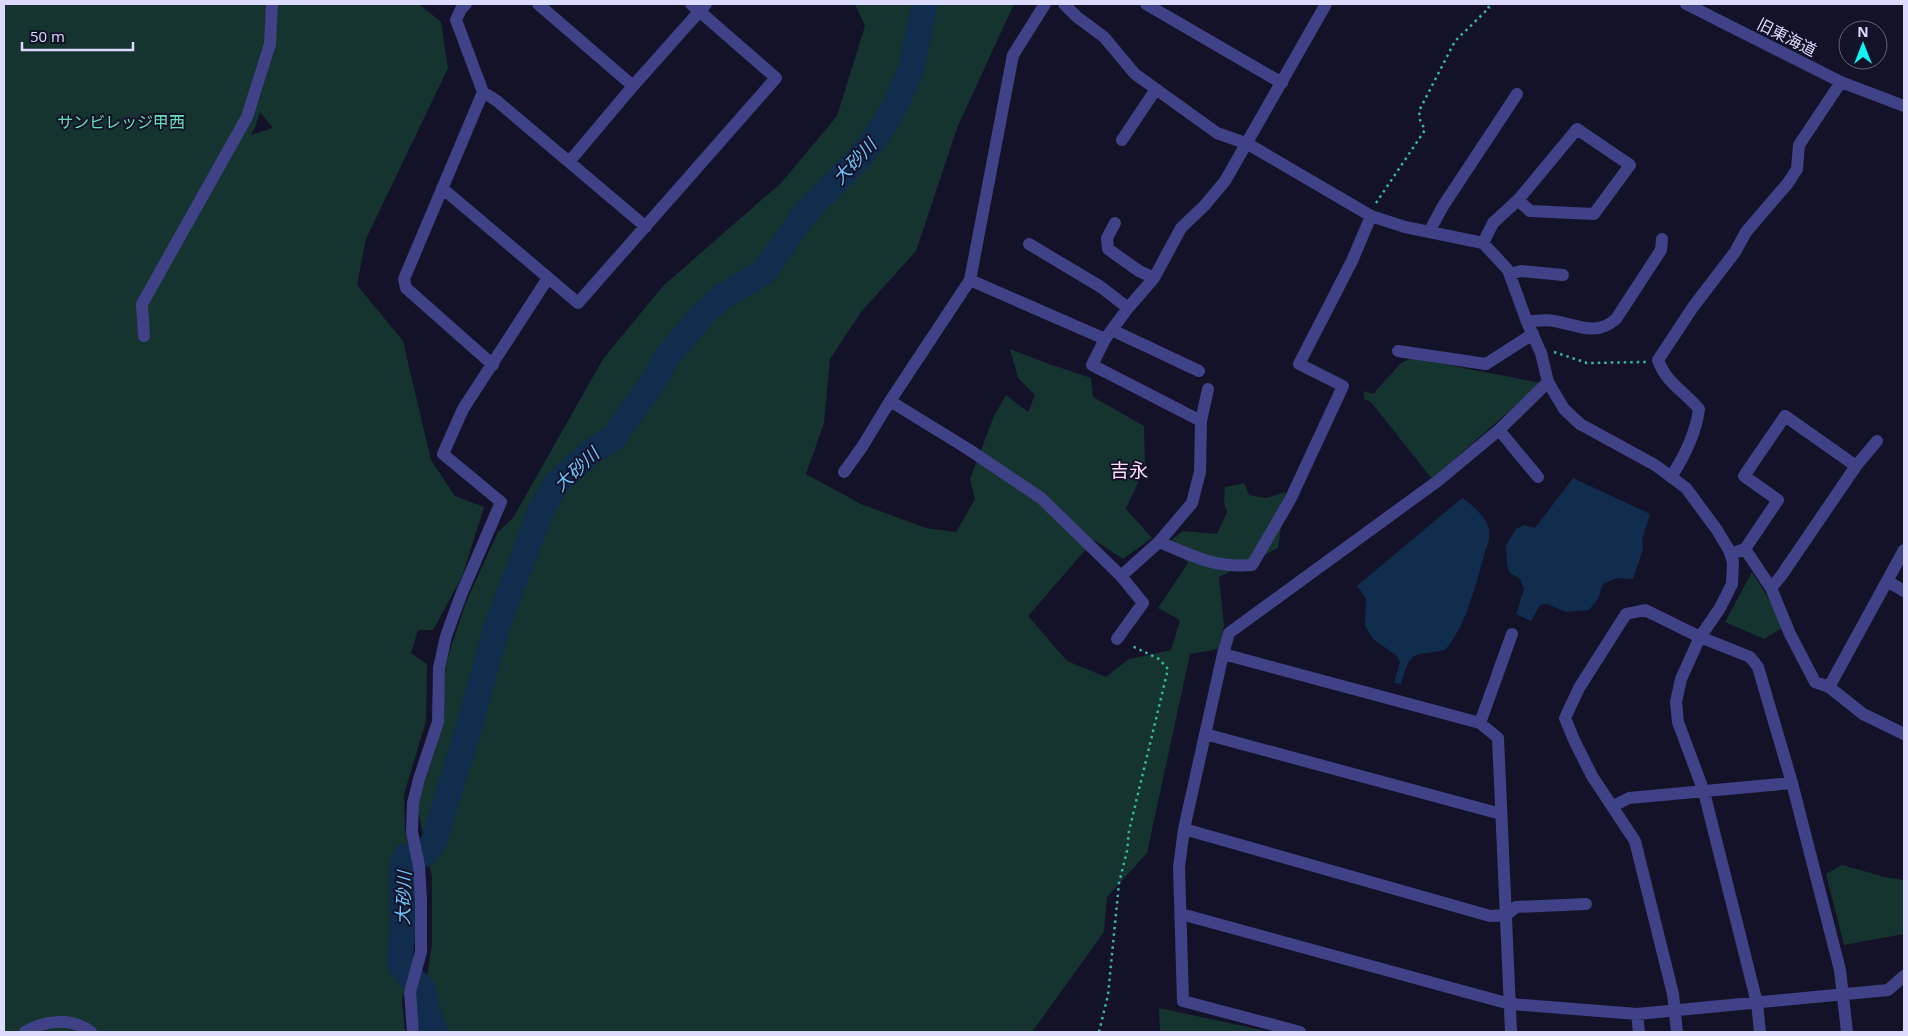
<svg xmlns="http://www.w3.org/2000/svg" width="1908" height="1036" font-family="'Open Sans','Noto Sans JP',sans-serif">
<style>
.green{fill:#15332f;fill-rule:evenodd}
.water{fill:#112d4e}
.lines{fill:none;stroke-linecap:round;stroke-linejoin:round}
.river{stroke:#112d4e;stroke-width:26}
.path{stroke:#36b7a4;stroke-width:2.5;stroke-dasharray:2.5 4;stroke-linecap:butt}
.minor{stroke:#3f4286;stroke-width:12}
.labels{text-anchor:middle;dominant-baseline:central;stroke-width:4;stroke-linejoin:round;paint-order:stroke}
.street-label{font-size:16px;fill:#dcdbfe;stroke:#141229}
.park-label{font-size:16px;fill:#69dcb5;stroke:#141229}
.water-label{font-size:18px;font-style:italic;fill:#6ec5f9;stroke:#141229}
.quarter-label{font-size:19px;fill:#feddf5;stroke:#141229}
</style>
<rect width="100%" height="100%" fill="#141229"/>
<path class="green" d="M4,4H419L441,22L448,68L366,239L357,285L403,341L431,460L455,496L484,507L462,577L433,630H418L411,653L427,664L426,721L404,794L405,830L415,875L412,941L402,1001L405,1032H4ZM260,112L273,128L251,135L256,125Z
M855,4H1014L957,128L916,251L861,312L830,359L824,423L806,474L861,504L926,528L956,532L975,499L970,479L994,416L1006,395L1028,412L1035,395L1018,378L1010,349L1046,363L1091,378L1093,397L1144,426L1145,467L1126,509L1152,538L1123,559L1094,540L1028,616L1067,661L1106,677L1129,659L1171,650L1180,620L1158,608L1188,563L1171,540L1183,531L1217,534L1227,512L1224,503L1225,487L1244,483L1249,495L1266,498L1286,492L1278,548L1219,577L1224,626L1218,649L1190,654L1147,853L1107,897L1104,932L1032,1032H419L432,944V877L417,806L442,727L446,662L466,602L498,532L513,518L603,359L663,286L781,183L837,116L865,26Z
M1412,358L1541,383L1432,479L1371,402L1364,399V391L1373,394L1401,363Z
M1752,572L1786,626L1764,639L1725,622Z
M1842,865L1885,877L1904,880V934L1844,945L1826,874Z
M1159,1008L1271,1032H1160Z"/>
<path class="water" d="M1573,478L1650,514L1642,540L1643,549L1633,579L1616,578L1603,584L1598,599L1589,610L1566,612L1547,604L1540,605L1531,621L1516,614L1524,589L1520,579L1510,573L1507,565L1506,545L1516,529L1524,525L1535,528Z
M1462,498C1472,504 1486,517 1489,529C1491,540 1485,549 1483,559C1475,587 1465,628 1445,650C1412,657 1412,647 1401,684L1394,683L1400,662L1397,656L1373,639L1365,626L1366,598L1357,586Z"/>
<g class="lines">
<path class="river" d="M435,1032L427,1011L423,989L401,967L400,959L403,922L402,870L405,857L424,854L433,844L472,717L496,629L542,508L556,484L591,452L613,438L658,375L665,359L704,313L722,297L764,272L806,212L859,158L878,134L895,106L911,69L925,4"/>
<path class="path" d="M1376,203L1425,130L1420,120L1419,111L1455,41L1489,8L1487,4
M1554,352L1587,363L1646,362
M1099,1032L1108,995L1119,883L1127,851L1129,831L1168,669L1159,659L1130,645"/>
<path class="minor" d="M466,4L461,9L456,20L483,92L497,101L646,227
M538,4L633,86
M1045,4L1013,55L970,280L890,401L968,449L1041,498L1121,576
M1064,4L1077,17L1104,37L1135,74L1217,133L1248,144L1371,216L1405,227L1483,243L1508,270L1527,322L1541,353L1548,382L1564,409L1580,424L1655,465L1686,488L1717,530L1729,550L1733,562L1732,584L1720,608L1700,637L1681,679L1676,702L1678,722L1704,792L1757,1003L1760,1032
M1146,4L1282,83
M1686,4L1841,82L1904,106
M483,92L404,279L406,288L493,365
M1122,140L1156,89
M569,162L633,86L706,4
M442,188L578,303L776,78L691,4
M1115,223L1107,238L1108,249L1139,271L1154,278
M1429,232L1443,206L1517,94
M1483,243L1493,223L1518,200L1577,129L1630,165L1594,214L1530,211L1518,200
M1029,244L1101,287L1128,308
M1510,274L1521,271L1563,275
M970,280L1105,339
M1527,322C1536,321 1545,319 1554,321C1579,325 1595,337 1616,319L1661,250L1662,239
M1112,330L1199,371
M144,336L142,304L247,117L270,44L272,4
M1398,351L1486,364L1533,334
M1201,421L1208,389
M1499,430L1538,477
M844,472L862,447L890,401
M1671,477C1684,457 1696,433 1699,409C1684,391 1666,383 1658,360L1693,307L1735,252L1746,232L1788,183L1797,169L1799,145L1841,82
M1159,542L1192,503L1200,472L1201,421L1092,365L1105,339L1128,308L1154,278L1181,228L1205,205L1225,181L1326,4
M1745,549L1771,588L1781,576L1856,466L1877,441
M1731,554L1745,549L1778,500L1744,476L1785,416L1856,466
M1887,581L1904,591
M1771,588L1790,634L1815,682L1829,687L1863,714L1904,734
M1117,639L1143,603L1121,576L1159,542C1194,556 1213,568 1252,565L1290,500L1343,386L1299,364L1352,261L1371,216
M1223,654L1480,723L1498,738L1511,1032
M1829,687L1904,550
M1480,723L1512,634
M1205,734L1501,814
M1613,806L1629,798L1792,783
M1184,829L1490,916L1506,915L1516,907L1586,904
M1181,914L1510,1004L1637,1014L1888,990L1904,976
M1637,1014L1639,1032
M25,1032C46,1020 71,1017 91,1032
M413,1032L410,992L421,952V900L419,866L412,832L413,803L419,779L438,722L439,668L446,636L461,595L501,502L443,454L463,409L548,278
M1300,1032L1183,1001L1179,867L1184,829L1223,654L1229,633L1439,480L1499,430L1548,382
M1677,1032L1673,994L1635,841L1592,776L1574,740L1565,718L1579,688L1626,614L1645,610L1700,637L1750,657L1758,667L1792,783L1840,970L1847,1032"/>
</g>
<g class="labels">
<g class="street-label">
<text transform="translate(1787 37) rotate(27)">旧東海道</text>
</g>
<g class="park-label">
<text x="121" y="122">サンビレッジ甲西</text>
</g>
<g class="water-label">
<text transform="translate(854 161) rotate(-47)">大砂川</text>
<text transform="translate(576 469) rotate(-43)">大砂川</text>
<text transform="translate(403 898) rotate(-88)">大砂川</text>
</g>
<g class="quarter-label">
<text x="1129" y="470">吉永</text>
</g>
</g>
<rect width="1908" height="1036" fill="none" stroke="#dcdbfe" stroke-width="10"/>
<g transform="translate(1863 45)"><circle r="24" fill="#141229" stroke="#64627e"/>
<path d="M0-4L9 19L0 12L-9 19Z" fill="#10f3f5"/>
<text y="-8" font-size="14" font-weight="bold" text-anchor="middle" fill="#dcdbfe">N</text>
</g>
<path d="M22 42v8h111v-8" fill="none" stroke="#dcdbfe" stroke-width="2.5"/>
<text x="30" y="42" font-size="15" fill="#dcdbfe" stroke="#141229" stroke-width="4" paint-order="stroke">50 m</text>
</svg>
